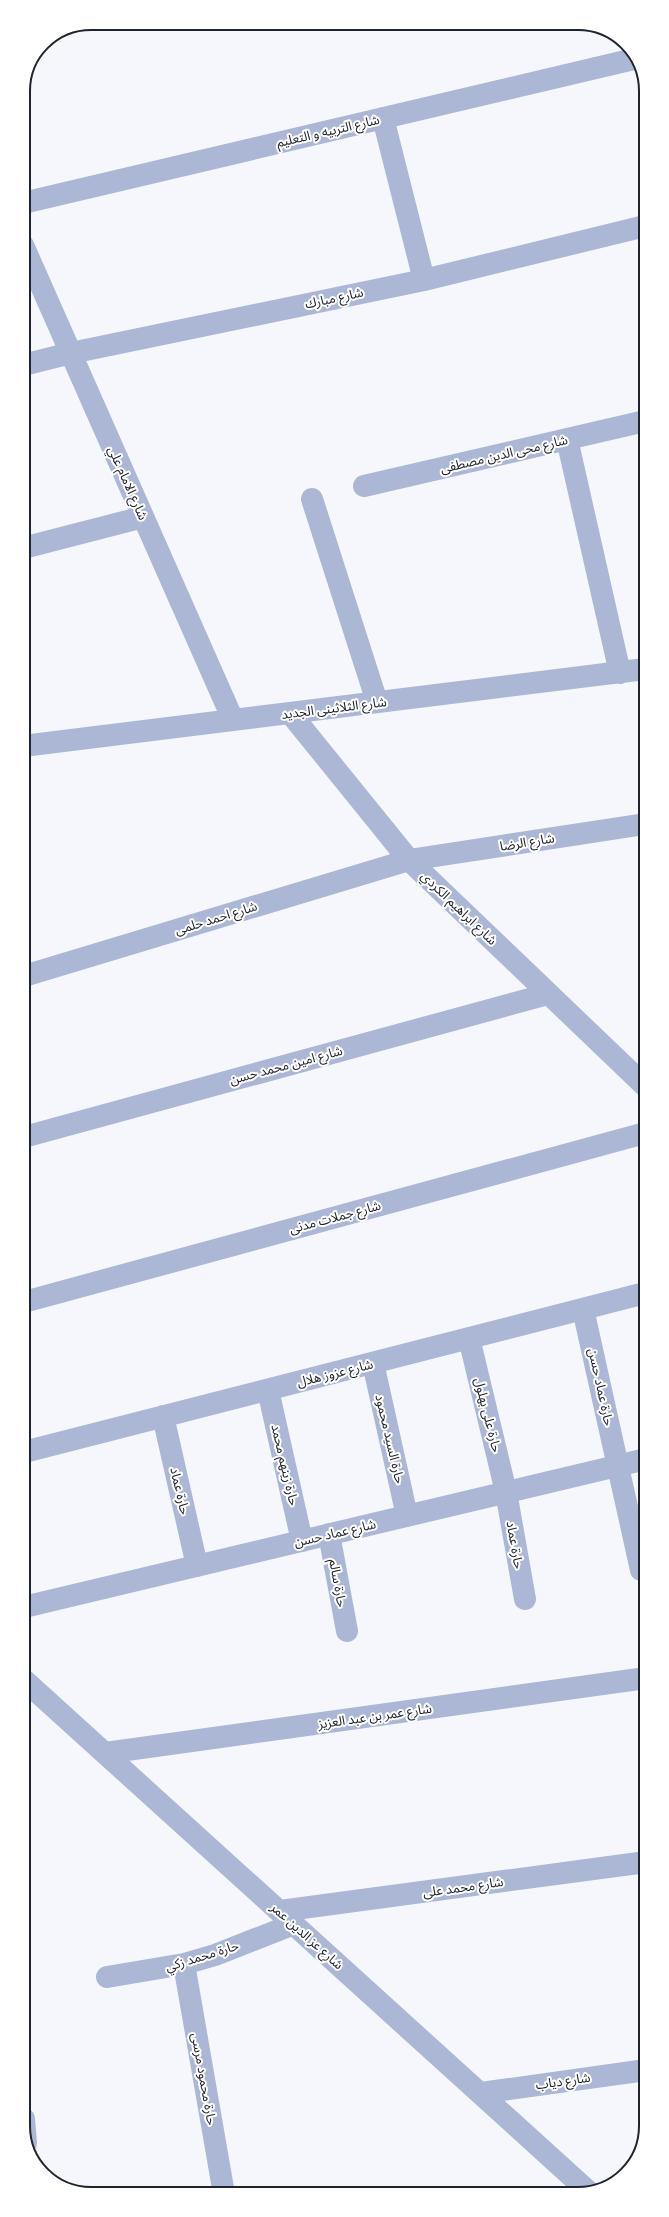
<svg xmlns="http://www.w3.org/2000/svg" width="669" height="2217" font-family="'IBM Plex Sans','Noto Sans Arabic',sans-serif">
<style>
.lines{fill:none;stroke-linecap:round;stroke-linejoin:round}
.street{stroke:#acb7d5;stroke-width:22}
.labels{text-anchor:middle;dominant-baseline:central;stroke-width:4;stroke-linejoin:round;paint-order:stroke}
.street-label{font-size:13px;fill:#20242d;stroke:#fff}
.rim{fill:none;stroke:#20242d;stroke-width:2}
</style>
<rect width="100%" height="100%" fill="#f5f7fc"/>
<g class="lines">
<path class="street" d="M383,118L424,280
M23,203L634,59
M23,245L233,720
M23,365L71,353L424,280L645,226
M567,439L620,673
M364,486L645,421
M312,499L377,702
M23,548L143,517
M290,713L409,860L645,1086
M23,746L645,669
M24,976L409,860L645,824
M24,1137L548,994
M24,1302L645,1133
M583,1309L641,1570
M469,1338L506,1492L525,1599
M373,1363L407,1516
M268,1390L302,1541
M163,1416L197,1566
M24,1452L645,1293
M329,1534L347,1631
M24,1607L646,1459
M24,1680L590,2193
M105,1753L646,1678
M280,1911L646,1862
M184,1964L224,2194
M107,1977L184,1964L215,1955L294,1924
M481,2093L646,2070
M24,2119L26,2143"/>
</g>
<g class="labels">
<g class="street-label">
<text transform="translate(328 131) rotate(-13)">شارع التربيه و التعليم</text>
<text transform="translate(334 298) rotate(-12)">شارع مبارك</text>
<text transform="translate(504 454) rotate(-13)">شارع محى الدين مصطفى</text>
<text transform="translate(128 483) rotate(66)">شارع الامام علي</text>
<text transform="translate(334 708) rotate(-7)">شارع الثلاثينى الجديد</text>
<text transform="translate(527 842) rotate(-9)">شارع الرضا</text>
<text transform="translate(459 908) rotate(44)">شارع ابراهيم الكردي</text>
<text transform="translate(216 918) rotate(-17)">شارع احمد حلمى</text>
<text transform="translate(286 1065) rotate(-15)">شارع امين محمد حسن</text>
<text transform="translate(335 1217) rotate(-15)">شارع جملات مدنى</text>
<text transform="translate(335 1373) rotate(-14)">شارع عزوز هلال</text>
<text transform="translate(601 1387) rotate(78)">حارة عماد حسن</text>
<text transform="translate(488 1415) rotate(76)">حارة على بهلول</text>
<text transform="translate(390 1439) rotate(77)">حارة السيد محمود</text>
<text transform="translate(285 1465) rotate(77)">حارة زينهم محمد</text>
<text transform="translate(180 1491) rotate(77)">حارة عماد</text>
<text transform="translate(335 1533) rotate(-13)">شارع عماد حسن</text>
<text transform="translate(515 1545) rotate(80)">حارة عماد</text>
<text transform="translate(338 1583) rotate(80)">حارة سالم</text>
<text transform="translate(375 1716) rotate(-8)">شارع عمر بن عبد العزيز</text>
<text transform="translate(463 1887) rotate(-8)">شارع محمد على</text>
<text transform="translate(307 1936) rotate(42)">شارع عز الدين عمر</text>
<text transform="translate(202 1956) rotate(-17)">حارة محمد زكي</text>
<text transform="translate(204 2079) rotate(80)">حارة محمود مرسى</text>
<text transform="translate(563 2081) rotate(-8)">شارع دياب</text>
</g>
</g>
<path d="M0 0H669V2217H0ZM91 30H578A61 61 0 0 1 639 91V2126A61 61 0 0 1 578 2187H91A61 61 0 0 1 30 2126V91A61 61 0 0 1 91 30Z" fill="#fff" fill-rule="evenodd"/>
<path class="rim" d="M91 30H578A61 61 0 0 1 639 91V2126A61 61 0 0 1 578 2187H91A61 61 0 0 1 30 2126V91A61 61 0 0 1 91 30Z"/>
</svg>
